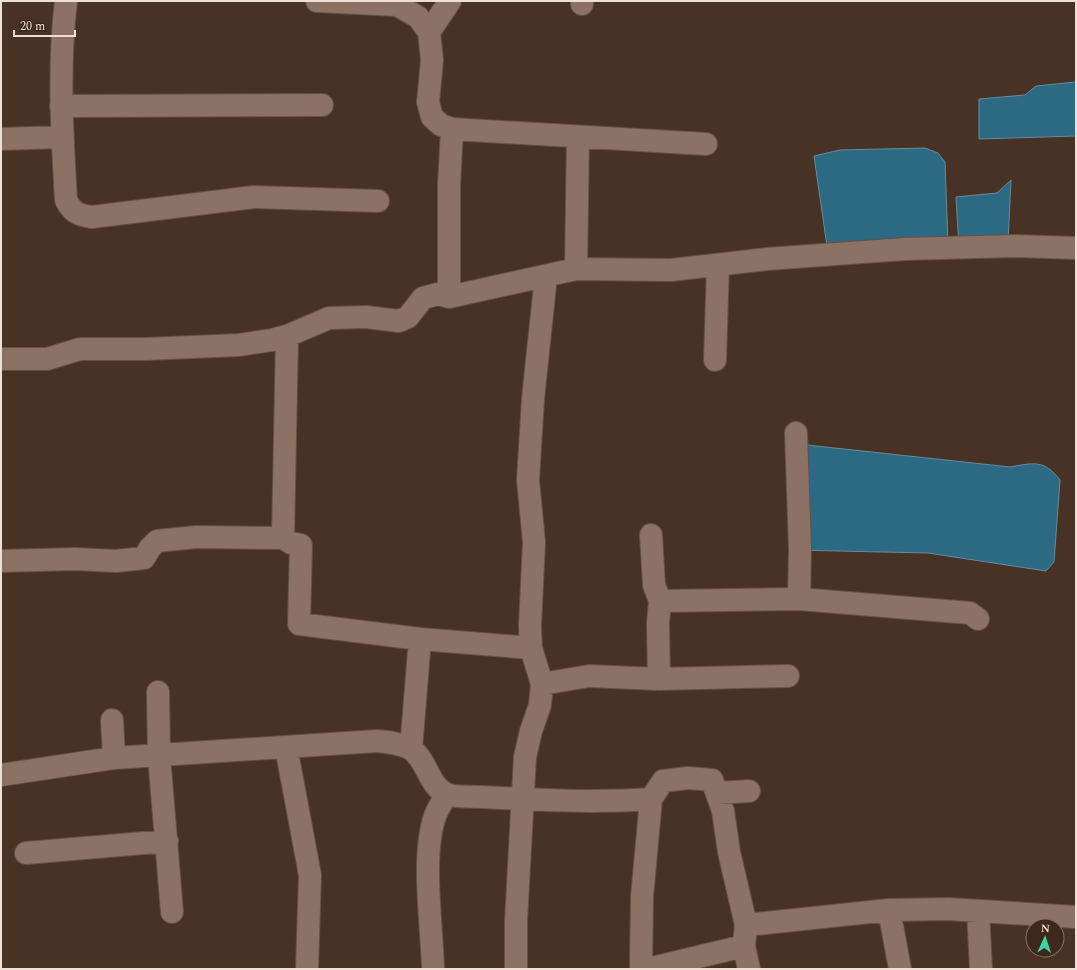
<svg xmlns="http://www.w3.org/2000/svg" width="1077" height="970" font-family="Spectral,serif">
<style>
.water{fill:#2c6982;stroke:#668c9c}
.lines{fill:none;stroke-linecap:round;stroke-linejoin:round}
.minor-casing{stroke:#645146;stroke-width:24}
.minor{stroke:#8c7264;stroke-width:22}
</style>
<rect width="100%" height="100%" fill="#483225"/>
<path class="water" d="M1076,82V136L979,139V99L1025,95L1036,86Z
M925,148L938,153L945,162L948,243L827,246L814,156L840,150Z
M1011,180L1008,242L959,247L956,197L997,193Z
M807,445L1010,467C1033,463 1044,459 1060,480L1054,562L1046,571L928,553L793,550Z"/>
<g class="lines">
<g class="minor-casing">
<path id="minor" d="M66,1C58,67 62,133 66,200C72,212 78,215 92,217L254,197L378,201
M317,1L397,5L418,17L429,32L432,60L428,102L432,117L441,125L452,129L449,186V297
M582,4V1
M429,32L450,1
M61,106L322,105
M452,129L706,144
M1,139L62,137
M576,269L578,137
M287,336L283,538L291,543L301,545L299,624L420,639L531,648
M1,359H47L80,349H146L239,345L272,340L287,336L329,318L366,317L399,321L408,317L423,298L438,294L449,297L576,269L671,270L767,259L905,249L1014,246L1076,248
M715,360L718,265
M796,433L800,549L799,599
M651,535L654,585L660,601
M1,561L75,559L116,561L144,558L150,548L157,541L196,537L283,538
M659,679L658,623L660,601L799,599L970,613L978,619
M542,684L589,676L659,679L788,676
M158,692L159,756L172,912
M112,720L114,758
M286,747L310,875L307,969
M411,749L420,639
M1,775L114,758L377,741C388,742 399,743 409,748C427,757 428,787 447,794C455,798 474,796 483,797C537,800 598,803 651,799L663,781L688,778L712,780L723,811L729,852L746,925L744,946L749,969
M718,793L749,791
M26,853L167,841
M889,910L900,969
M978,911L981,969
M746,925L889,910L948,909L1076,917
M433,969C432,925 421,857 435,816C438,808 443,801 447,794
M516,969V921L525,757L531,731L540,705L542,684L531,648L530,626L534,542L528,480L533,399L546,276
M641,969L642,897L651,799
M648,969L744,946"/>
</g>
<use href="#minor" class="minor"/>
</g>
<rect width="1077" height="970" fill="none" stroke="#eedfd7" stroke-width="4"/>
<g transform="translate(1045 938) rotate(3)"><circle r="19" fill="#3d281b" stroke="#847166"/>
<path d="M0-3L7 15L0 10L-7 15Z" fill="#3bd4a4"/>
<text y="-6" font-size="11" font-weight="bold" text-anchor="middle" fill="#eedfd7">N</text>
</g>
<path d="M14 30v6h61v-6" fill="none" stroke="#eedfd7" stroke-width="2"/>
<text x="20" y="30" font-size="12" fill="#eedfd7" stroke="#3d281b" stroke-width="3" paint-order="stroke">20 m</text>
</svg>
